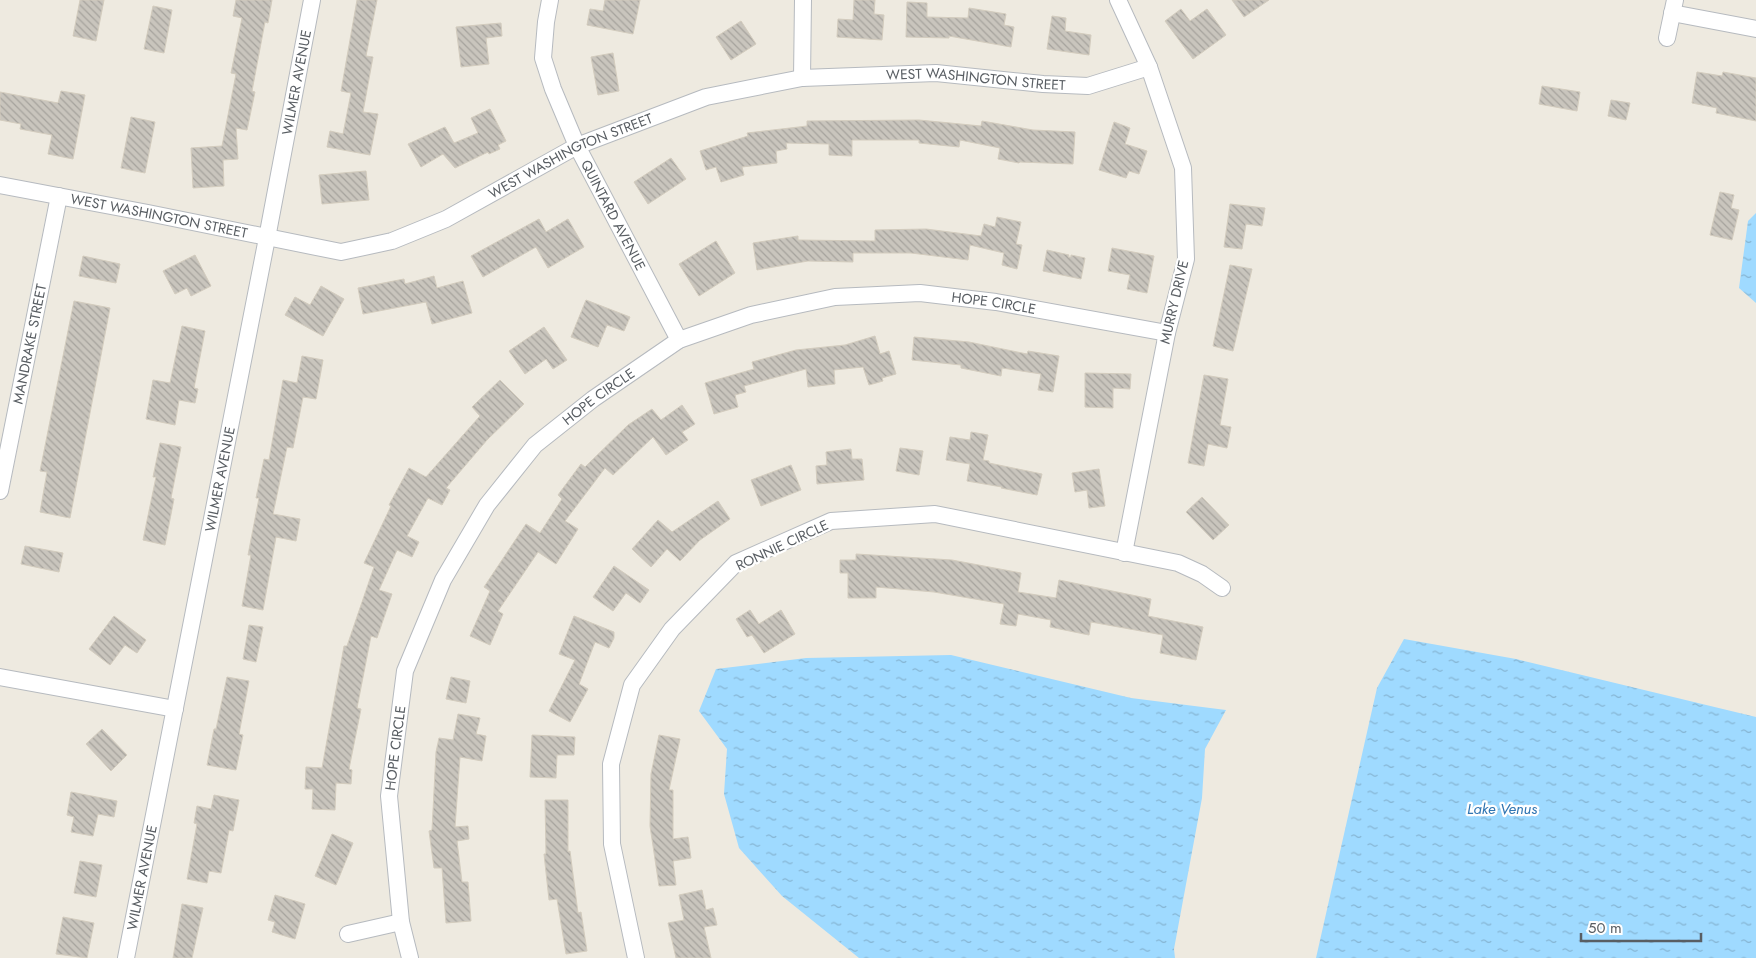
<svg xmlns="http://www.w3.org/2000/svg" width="1756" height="958" font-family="Jost,sans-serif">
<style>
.water{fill:url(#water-ripples)}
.building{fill:url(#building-back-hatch);stroke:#d3ccbe}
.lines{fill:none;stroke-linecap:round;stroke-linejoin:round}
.street-casing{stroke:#b6babf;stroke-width:18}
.street{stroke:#fff;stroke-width:16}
.labels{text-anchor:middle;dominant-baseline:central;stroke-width:4.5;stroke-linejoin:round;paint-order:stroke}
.street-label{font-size:14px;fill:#595e63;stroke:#fff}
.water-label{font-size:15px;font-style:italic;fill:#3075b2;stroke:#fff}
</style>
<defs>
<pattern id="water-ripples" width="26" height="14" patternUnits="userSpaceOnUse" patternTransform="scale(1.25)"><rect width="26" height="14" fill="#9fdaff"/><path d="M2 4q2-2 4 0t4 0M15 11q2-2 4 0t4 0" fill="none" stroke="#85b4d2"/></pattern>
<pattern id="building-back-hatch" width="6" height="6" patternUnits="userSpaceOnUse" patternTransform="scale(1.25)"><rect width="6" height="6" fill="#c9c5bd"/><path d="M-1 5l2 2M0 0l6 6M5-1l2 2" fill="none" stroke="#a6a39d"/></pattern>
</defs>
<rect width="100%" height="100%" fill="#eeeae0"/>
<path class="water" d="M1756,213V303L1739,288L1748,221Z
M1404,639L1516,659L1756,717V958H1316L1377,688Z
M951,655L1131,698L1226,710L1205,749L1202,798L1174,949L1175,958H859L782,896L739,848L724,794L727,749L699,711L716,669L806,658Z"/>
<path class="building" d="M80,0H104L96,41L73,36Z
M236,0H272L268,23L265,22L252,91L255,92L247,130L236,128L238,159L223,160L224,186L193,188L191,148L222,146L236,74L231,73L242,18L233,16Z
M357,0H377L366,56L373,57L363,112L378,114L370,155L327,147L330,131L343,134L351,93L341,91Z
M605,0H640L633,34L587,25L590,9L603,11Z
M854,0H875L874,14L884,15L882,40L837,37L838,19L853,20Z
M1232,0H1269L1244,17Z
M907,2L927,3V17L968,18L969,8L1006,14L1004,25L1014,27L1011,47L949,36V38L906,37Z
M153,6L172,10L164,53L144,49Z
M1181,9L1190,21L1207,9L1226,35L1193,59L1165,21Z
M1052,16L1066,18L1065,31L1091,35L1089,55L1047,49Z
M741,21L756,44L731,60L716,37Z
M501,23L502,36L486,38L489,64L461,67L456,27Z
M613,53L619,91L598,95L591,57Z
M1697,72L1722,76L1723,72L1756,78V121L1716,113L1717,108L1692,103Z
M1542,86L1580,92L1577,111L1539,104Z
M61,91L85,95L73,159L48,154L52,135L20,129L21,124L0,120V92L58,103Z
M1611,100L1630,103L1626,120L1608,116Z
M490,109L506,141L498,145L500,149L489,154L488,152L455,168L443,154L421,167L408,144L445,127L454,143L478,133L471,118Z
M131,117L155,122L145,173L121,168Z
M919,120L981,126L982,121L1033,130L1075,132L1073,164L1020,162L1019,163L998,159L1000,148L960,140L959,147L919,143V140H852V156L829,155V144L786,143L787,149L776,151L777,163L742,167L744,175L721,182L716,167L706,170L700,151L748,136L747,133L807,126V121Z
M1114,122L1130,128L1125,144L1147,151L1139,174L1129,171L1126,178L1099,170Z
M671,158L686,179L648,204L634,182Z
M366,171L369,200L322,204L319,175Z
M1720,192L1734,195L1731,208L1739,210L1732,240L1710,235Z
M1230,204L1265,208L1262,226L1246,224L1242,249L1224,247Z
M997,217L1021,222L1016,244L1022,245L1017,269L1002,265L1004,253L970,245L968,260L911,253H853V262L808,261L757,270L753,243L798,236V240L875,241V230L926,229L981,236L984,224L995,227Z
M539,219L546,232L568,219L584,247L548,268L536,247L483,277L471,256Z
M716,241L735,273L699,296L679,264Z
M1112,248L1154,256L1147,293L1127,289L1130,275L1108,271Z
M1047,250L1069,255L1068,257H1071V255L1085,258L1081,279L1043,271Z
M195,255L211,286L191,296L187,288L175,294L163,271Z
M83,256L120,264L116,283L79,276Z
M1230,265L1252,269L1233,351L1213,346Z
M434,276L437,288L463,281L472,313L432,324L426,302L363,314L358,288L404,279L405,284Z
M321,286L344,299L323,336L285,315L295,297L310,305Z
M586,300L630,317L624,331L607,325L598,347L571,337Z
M74,301L110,308L70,518L40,512L47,472L40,471Z
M182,326L205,331L194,388L198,389L195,403L179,400L175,425L146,419L153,380L170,383Z
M544,327L567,360L553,369L546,359L525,374L509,351Z
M875,336L880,354L889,351L896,374L882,378L883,381L869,385L863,367L834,370L835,384L808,387L806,369L744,386L746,392L735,395L738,407L714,414L705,383L754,369L752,362L796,350L845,345Z
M914,337L969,342L1027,354L1028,351L1059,356L1053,392L1038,390L1041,374L1002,368L1001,376L961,368V365L912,360Z
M302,356L323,360L316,399L303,397L293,448L287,447L273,514L300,519L296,541L276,537L263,610L242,606L251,555H248L259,498H256L264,459L269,460L283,380L297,383Z
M1085,373L1131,374L1130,389L1113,388V408L1085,407Z
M1204,375L1228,379L1220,425L1231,427L1227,448L1208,444L1204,466L1188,463Z
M500,380L524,404L487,440L446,488L450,490L442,505L428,498L407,536L419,542L412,557L397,550L379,590L392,594L377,638L371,636L357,708L361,709L349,769L352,770L351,784L336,783L335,810L312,809L313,789H305L306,767L322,768L344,646H347L374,567L364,563L391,506L389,505L409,468L426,477L480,416L472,407Z
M682,405L695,424L682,432L688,440L666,455L653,437L613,475L605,468L565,521L578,529L556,564L538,552L498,611L503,614L490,645L470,636L490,591L484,587L526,524L540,533L562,499L558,495L581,464L585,467L628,425L652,409L661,420Z
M971,432L988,435L983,460L989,461V463L1042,474L1037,495L1001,488L1002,487L967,481L970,464L946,460L950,437L970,440Z
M160,443L181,447L171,498L174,499L165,545L143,540L156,477H153Z
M900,448L923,451L919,475L896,471Z
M851,449L852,459H862L864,480L817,484L816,466L827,465L826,452Z
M791,465L801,490L761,506L751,480Z
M1099,469L1105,506L1089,508L1087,490L1075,492L1072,473Z
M1202,497L1229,525L1213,540L1186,512Z
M718,501L730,519L700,540L680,561L667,549L651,567L632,549L658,520L672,532Z
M25,546L63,553L59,572L21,564Z
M856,554L952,560L1021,573L1018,592L1056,598L1059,580L1151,599L1148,616L1203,627L1196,660L1160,653L1163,635L1091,622L1089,635L1050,627L1051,620L1018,614L1016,626L1000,624L1004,604L934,592L876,587V598H848V573H840V560H856Z
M614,566L649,590L640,603L626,593L613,611L593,597Z
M750,610L759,624L781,610L795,634L764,653L752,635L747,637L736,619Z
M114,616L146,640L137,653L125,645L110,665L89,649Z
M574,616L614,632V638L609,648L595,642L579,684L588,689L570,722L549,711L575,660L559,654Z
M249,625L263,627L256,662L243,659Z
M227,677L249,681L239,734L243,735L236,770L207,765L214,729H216Z
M451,677L470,681L466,703L446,699Z
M458,714L480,718L476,734L486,736L482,761L460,757L455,827L468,826L469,839L457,841L462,882H468L471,921L446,923L442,868H434L429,831L432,830L436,752L439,738L453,740Z
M102,729L127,755L111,771L86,744Z
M532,735L575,737L574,755H557L556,778L530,777Z
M659,735L680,739L669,790H673V839L688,837L691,858L673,861L676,885L659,886L650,826L651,774Z
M71,792L117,801L114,817L98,814L93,836L71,832L74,817L67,815Z
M214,795L239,800L233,831L229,830L221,873L209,871L207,883L187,879L197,824L194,823L197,806L211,809Z
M545,800H568V852L570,851L578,913L581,912L587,951L566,954L557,899L549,900L544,854H546Z
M332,834L353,843L336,885L315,876Z
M80,861L102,865L96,897L74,893Z
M702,890L706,910L713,908L717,925L704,927L711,958H676L668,923L684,920L679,895Z
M275,895L305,904L295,939L272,932L275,922L268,920Z
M182,904L203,908L192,958H173Z
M63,917L94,923L87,958L56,954Z"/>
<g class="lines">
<g class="street-casing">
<g id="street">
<path id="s1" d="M550,0L546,22L543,58L553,89L577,146L679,340"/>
<path d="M1118,0L1149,67L1183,168L1186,259L1167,333L1124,553"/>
<path d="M1672,13L1756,29"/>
<path d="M1667,38L1675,0"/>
<path d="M802,78L803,0"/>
<path id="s2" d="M0,185L148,213L341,252L392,241L446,219L577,146L706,97L802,78L936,73L1043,84L1088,86L1149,67"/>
<path id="s3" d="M0,491L59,196"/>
<path d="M0,677L175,709"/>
<path d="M348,934L401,922"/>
<path id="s4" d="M126,958L267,238L312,0"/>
<path id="s5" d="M410,958L401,922L389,796L405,671L443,580L487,505L535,445L593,399L679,340L751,315L835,297L920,293L996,302L1167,333"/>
<path d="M636,958L612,844L611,764L632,685L672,629L736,563L831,521L935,514L1178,563L1202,574L1222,588"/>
</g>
</g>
<use href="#street" class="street"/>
</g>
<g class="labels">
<g class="street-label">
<text stroke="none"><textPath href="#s2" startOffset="1018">WEST WASHINGTON STREET</textPath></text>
<text stroke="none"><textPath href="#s4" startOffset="892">WILMER AVENUE</textPath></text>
<text stroke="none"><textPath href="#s2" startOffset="598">WEST WASHINGTON STREET</textPath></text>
<text stroke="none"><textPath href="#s1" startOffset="231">QUINTARD AVENUE</textPath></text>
<text stroke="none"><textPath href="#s2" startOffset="162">WEST WASHINGTON STREET</textPath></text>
<text transform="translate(1174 302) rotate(-77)">MURRY DRIVE</text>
<text stroke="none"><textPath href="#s5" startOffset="1052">HOPE CIRCLE</textPath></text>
<text stroke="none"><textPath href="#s3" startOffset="150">MANDRAKE STREET</textPath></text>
<text stroke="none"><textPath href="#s5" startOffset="632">HOPE CIRCLE</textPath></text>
<text stroke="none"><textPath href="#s4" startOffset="488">WILMER AVENUE</textPath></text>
<text transform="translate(782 545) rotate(-25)">RONNIE CIRCLE</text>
<text stroke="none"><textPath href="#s5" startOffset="212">HOPE CIRCLE</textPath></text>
<text stroke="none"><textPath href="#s4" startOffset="82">WILMER AVENUE</textPath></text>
</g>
<g class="water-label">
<text x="1502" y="809">Lake Venus</text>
</g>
</g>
<path d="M1581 933v8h120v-8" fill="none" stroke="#595e63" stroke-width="2.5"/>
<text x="1588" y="933" font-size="15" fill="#595e63" stroke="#ffffff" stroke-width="4" paint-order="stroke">50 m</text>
</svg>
